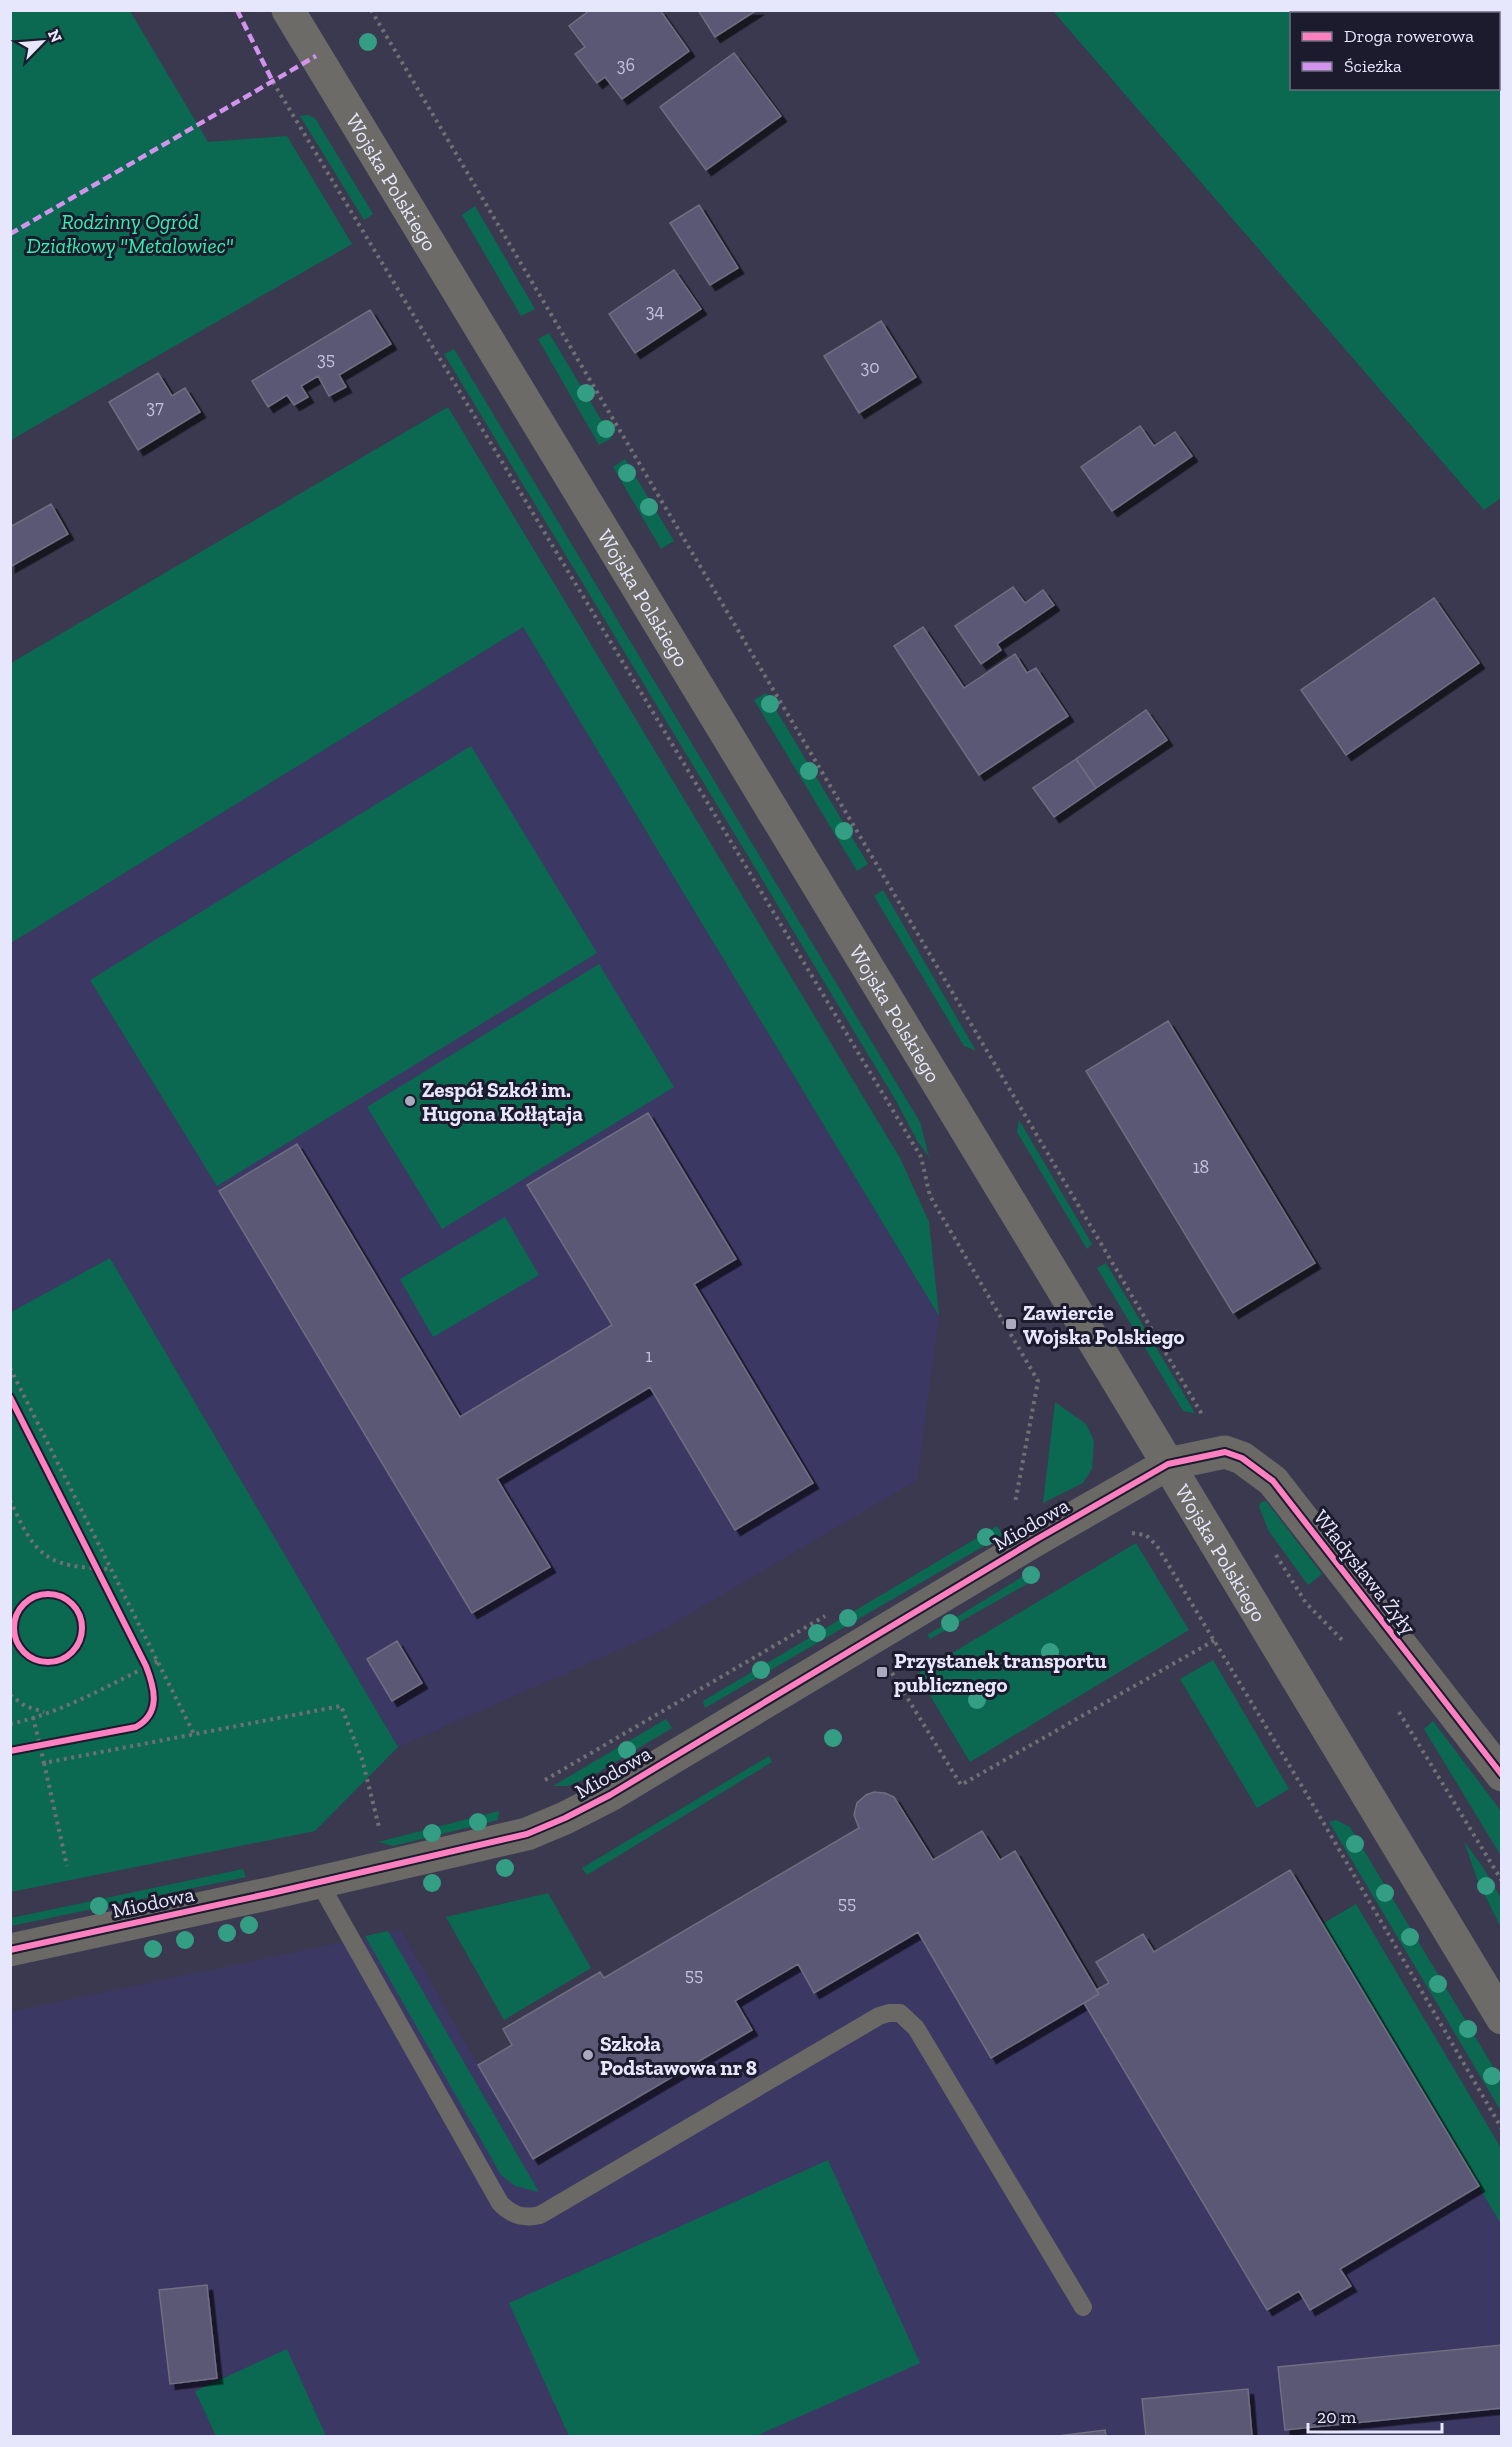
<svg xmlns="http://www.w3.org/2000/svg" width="1512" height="2447" font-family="'Zilla Slab',serif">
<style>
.built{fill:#3b3864}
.green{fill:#0a6950;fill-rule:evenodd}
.building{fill:#5a5874;stroke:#6f6e81;stroke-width:1.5;filter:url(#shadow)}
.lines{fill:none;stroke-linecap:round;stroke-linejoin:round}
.path{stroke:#707074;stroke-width:4;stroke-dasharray:3 4.5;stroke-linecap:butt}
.service{stroke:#6a6966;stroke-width:18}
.minor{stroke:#6a6966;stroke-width:33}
.tertiary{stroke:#6a6966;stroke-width:33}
.secondary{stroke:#6c6b67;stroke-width:33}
.quiet{stroke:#d193ec;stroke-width:4.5;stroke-dasharray:9 4.5;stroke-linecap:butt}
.cycleway-casing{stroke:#1b1b2d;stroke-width:10}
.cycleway{stroke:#ff80c0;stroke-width:6}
.tree{fill:#349e84}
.poi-dot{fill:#aaaabf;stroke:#1b1b2d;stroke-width:2}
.labels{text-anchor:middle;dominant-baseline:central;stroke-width:6;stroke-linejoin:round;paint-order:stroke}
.number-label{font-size:18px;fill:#c3c3da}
.street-label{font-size:21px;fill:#e6e7fc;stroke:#1b1b2d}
.park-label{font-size:21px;font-style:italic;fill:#30f1b0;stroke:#1b1b2d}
.poi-label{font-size:21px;font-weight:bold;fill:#e6e7fc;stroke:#1b1b2d;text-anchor:start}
</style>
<defs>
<filter id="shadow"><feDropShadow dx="5.5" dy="5.5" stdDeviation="0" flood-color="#0009"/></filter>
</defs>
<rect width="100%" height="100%" fill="#3a394f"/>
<path class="built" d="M523,627L939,1316L917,1480L657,1633L398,1747L110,1258L11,1312V943Z
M874,1792L885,1793L894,1797L933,1860L982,1831L1000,1859L1015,1851L1096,1990L1109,1983L1096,1962L1143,1934L1154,1952L1290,1870L1501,2224V2436H11L10,2012L401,1930L478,2065L512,2045L503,2029L600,1972L604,1977L859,1828L854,1815L857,1803L866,1795Z"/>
<path class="green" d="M11,10L130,11L208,142L287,136L352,244L11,440Z
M1053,11H1501V498L1484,510ZM1292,14H1498V88H1292Z
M308,115L315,118L373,214L364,220L300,116Z
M475,206L535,309L521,316L462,215Z
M549,333L612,438L599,445L538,339Z
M454,349L920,1122L929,1157L918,1142L895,1099L444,354Z
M448,407L900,1158L929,1222L939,1316L523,627L11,943V663Z
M625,459L674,541L661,549L613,467Z
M766,693L868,864L857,871L754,700Z
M471,746L597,953L217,1186L90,980Z
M883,890L976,1051L964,1046L874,896Z
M599,964L674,1087L442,1229L367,1107Z
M1019,1120L1092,1244L1087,1249L1017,1132Z
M505,1217L539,1275L433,1337L400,1279Z
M110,1258L398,1747L315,1831L11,1892V1312Z
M1106,1263L1195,1413L1183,1411L1097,1268Z
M1055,1402L1086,1424L1094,1441L1092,1469L1083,1483L1043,1503Z
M1266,1501L1322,1574L1308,1585L1268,1530L1259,1506L1261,1502Z
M997,1526L1003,1535L705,1708L703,1701Z
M1136,1543L1189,1630L970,1762L917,1674Z
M1035,1569L1041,1576L930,1639L927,1635Z
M1213,1660L1289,1789L1257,1808L1180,1679Z
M666,1719L672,1728L592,1776L568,1786H553Z
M1433,1721L1501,1811V1856L1424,1729Z
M769,1756L772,1762L587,1875L582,1868Z
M499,1811L498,1820L393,1846L378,1842Z
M1336,1820L1350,1827L1501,2080V2111L1329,1822Z
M1464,1841L1484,1869L1501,1898V1928L1477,1879Z
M243,1869L246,1877L11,1926V1918Z
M548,1893L591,1968L504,2020L446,1917Z
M1356,1904L1501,2148V2224L1322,1924Z
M388,1931L539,2192L515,2186L501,2175L365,1936Z
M828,2160L920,2363L756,2436H569L509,2303Z
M287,2349L326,2436H216L195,2391Z"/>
<path class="building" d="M590,10H660L689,51L622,99L605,77L597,83L575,54L585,47L569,26Z
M698,10H757L715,37Z
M734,53L781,116L706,170L660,107Z
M699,205L738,268L710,285L670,223Z
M674,270L701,309L635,353L609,314Z
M370,310L391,344L339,375L346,387L329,396L318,376L301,386L308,397L294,405L287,395L268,407L252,381Z
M881,321L916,377L859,413L824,356Z
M158,373L172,396L185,388L200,412L138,450L109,402Z
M1140,426L1154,446L1175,432L1192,456L1112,511L1081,467Z
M51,504L68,534L10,567V527Z
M1013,587L1025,603L1043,590L1054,605L997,644L1001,650L981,664L955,626Z
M1434,598L1479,663L1346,755L1301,690Z
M923,627L964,688L1015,654L1027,673L1036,668L1068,716L979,775L894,646Z
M1146,710L1167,740L1096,788L1076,759Z
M1076,759L1096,788L1054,817L1033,788Z
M1168,1021L1315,1263L1233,1313L1086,1071Z
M648,1113L736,1259L694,1284L813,1483L735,1530L650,1387L497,1479L550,1567L472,1613L219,1191L297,1144L460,1417L612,1325L527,1185Z
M397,1641L422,1683L392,1701L367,1659Z
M874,1792L885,1793L894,1797L933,1860L982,1831L1000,1860L1015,1851L1099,1994L991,2058L918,1932L814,1993L798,1964L735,2001L752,2030L533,2159L478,2065L512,2045L503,2029L600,1972L604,1978L859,1828L854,1815L857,1803L866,1795Z
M1290,1870L1479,2186L1340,2269L1351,2286L1310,2310L1299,2291L1267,2310L1084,2003L1099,1994L1096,1990L1109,1983L1096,1962L1143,1934L1154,1952Z
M207,2285L217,2378L170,2384L159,2290Z
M1502,2345V2408L1285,2430L1278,2367Z
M1248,2389L1252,2436H1146L1142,2399Z
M1105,2430L1106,2436H1058Z"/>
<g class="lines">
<path class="path" d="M371,10L1203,1416
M273,82L921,1157L930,1196L1038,1381L1015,1503
M10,1368L194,1734
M10,1500C36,1558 47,1567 111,1569
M1132,1533L1146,1535L1157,1546L1309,1798L1502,2129
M1276,1555L1306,1603L1343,1641
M892,1673L961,1785L1215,1640
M10,1695L25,1706L44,1712
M1399,1712L1502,1881
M33,1717L44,1763L341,1706L362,1759L379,1827
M10,1724C62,1713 111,1684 158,1661
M44,1763L67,1866
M545,1780L825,1616"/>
<path class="service" d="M319,1882L500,2203C511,2215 523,2219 540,2215L879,2016L889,2013H900L916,2028L1083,2307"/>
<path class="minor" d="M1168,1464L1225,1452L1242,1458L1273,1481L1502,1775"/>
<path class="tertiary" d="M10,1950L272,1893L527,1834L565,1818L610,1795L1037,1539L1168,1464"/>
<path class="secondary" id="s1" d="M288,10L1048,1265L1502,2018"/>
<path class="quiet" d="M237,10L273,82
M10,234L316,56"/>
<g class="cycleway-casing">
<path id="cycleway" d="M10,1397L146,1666C155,1689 161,1713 136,1727L10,1751
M14 1628a34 34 0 1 1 68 0a34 34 0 1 1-68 0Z
M10,1950L272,1893L527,1834L565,1818L610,1795L1037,1539L1168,1464L1225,1452L1242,1458L1273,1481L1502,1775"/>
</g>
<use href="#cycleway" class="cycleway"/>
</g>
<g class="tree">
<circle cx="368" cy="42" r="9"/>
<circle cx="586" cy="393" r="9"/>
<circle cx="606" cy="429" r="9"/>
<circle cx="627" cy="473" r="9"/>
<circle cx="649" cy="507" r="9"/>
<circle cx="770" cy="704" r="9"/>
<circle cx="809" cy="771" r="9"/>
<circle cx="844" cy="831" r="9"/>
<circle cx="986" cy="1537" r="9"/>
<circle cx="1031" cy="1575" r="9"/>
<circle cx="848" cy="1618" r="9"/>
<circle cx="950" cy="1623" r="9"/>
<circle cx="817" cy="1633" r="9"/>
<circle cx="1050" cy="1652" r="9"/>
<circle cx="761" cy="1670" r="9"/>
<circle cx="977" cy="1700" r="9"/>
<circle cx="833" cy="1738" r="9"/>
<circle cx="627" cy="1750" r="9"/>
<circle cx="478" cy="1822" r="9"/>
<circle cx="432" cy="1833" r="9"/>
<circle cx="1355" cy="1844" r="9"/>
<circle cx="505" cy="1868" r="9"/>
<circle cx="432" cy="1883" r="9"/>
<circle cx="1486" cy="1886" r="9"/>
<circle cx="1385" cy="1893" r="9"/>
<circle cx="99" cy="1906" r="9"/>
<circle cx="249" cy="1925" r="9"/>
<circle cx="227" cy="1933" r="9"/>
<circle cx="1410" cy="1937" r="9"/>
<circle cx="185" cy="1940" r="9"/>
<circle cx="153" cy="1949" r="9"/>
<circle cx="1438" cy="1984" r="9"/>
<circle cx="1468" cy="2029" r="9"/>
<circle cx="1492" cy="2076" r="9"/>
</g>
<g class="poi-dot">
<circle cx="410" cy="1101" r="6"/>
<rect x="1005" y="1318" width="12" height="12" rx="3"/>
<rect x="876" y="1666" width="12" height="12" rx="3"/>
<circle cx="588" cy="2055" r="6"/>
</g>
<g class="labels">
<g class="number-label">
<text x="626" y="65">36</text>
<text x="655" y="311">34</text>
<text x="326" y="359">35</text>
<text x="870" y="367">30</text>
<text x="155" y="407">37</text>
<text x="1201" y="1167">18</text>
<text x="649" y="1356">1</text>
<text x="847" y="1903">55</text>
<text x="694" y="1975">55</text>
</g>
<g class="street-label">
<text stroke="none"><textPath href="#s1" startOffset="201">Wojska Polskiego</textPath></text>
<text stroke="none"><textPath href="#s1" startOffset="687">Wojska Polskiego</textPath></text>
<text stroke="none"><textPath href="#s1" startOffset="1173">Wojska Polskiego</textPath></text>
<text transform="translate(1031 1524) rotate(-30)">Miodowa</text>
<text stroke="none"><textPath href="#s1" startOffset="1803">Wojska Polskiego</textPath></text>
<text transform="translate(1365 1572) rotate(52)">Władysława Żyły</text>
<text transform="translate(613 1772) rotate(-30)">Miodowa</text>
<text transform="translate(153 1902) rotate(-12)">Miodowa</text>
</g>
<g class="park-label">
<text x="130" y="221">Rodzinny Ogród<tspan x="130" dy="24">Działkowy "Metalowiec"</tspan></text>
</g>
<g class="poi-label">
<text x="422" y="1089">Zespół Szkół im.<tspan x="422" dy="24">Hugona Kołłątaja</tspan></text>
<text x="1023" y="1312">Zawiercie<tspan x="1023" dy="24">Wojska Polskiego</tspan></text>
<text x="894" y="1660">Przystanek transportu<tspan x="894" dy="24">publicznego</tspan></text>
<text x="600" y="2043">Szkoła<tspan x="600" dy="24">Podstawowa nr 8</tspan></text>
</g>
</g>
<rect width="1512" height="2447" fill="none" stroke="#e6e7fc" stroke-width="24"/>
<rect x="1290" y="12" width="210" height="78" fill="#1b1b2d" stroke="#6c6d80" stroke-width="1.5"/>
<rect x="1302" y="32" width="30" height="9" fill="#ff80c0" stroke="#6c6d80" stroke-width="1.5"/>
<text x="1344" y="42" font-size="18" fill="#e6e7fc">Droga rowerowa</text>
<rect x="1302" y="62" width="30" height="9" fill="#d193ec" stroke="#6c6d80" stroke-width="1.5"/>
<text x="1344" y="72" font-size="18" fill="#e6e7fc">Ścieżka</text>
<g transform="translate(42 42) rotate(65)" stroke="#1b1b2d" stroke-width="4.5" paint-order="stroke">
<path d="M0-4.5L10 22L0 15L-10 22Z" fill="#e6e7fc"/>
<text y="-9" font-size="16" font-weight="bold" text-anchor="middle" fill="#e6e7fc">N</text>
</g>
<path d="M1308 2423v9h134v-9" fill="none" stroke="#e6e7fc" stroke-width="3"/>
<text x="1317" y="2423" font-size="18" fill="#e6e7fc" stroke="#1b1b2d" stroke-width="4.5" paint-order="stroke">20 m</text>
</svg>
